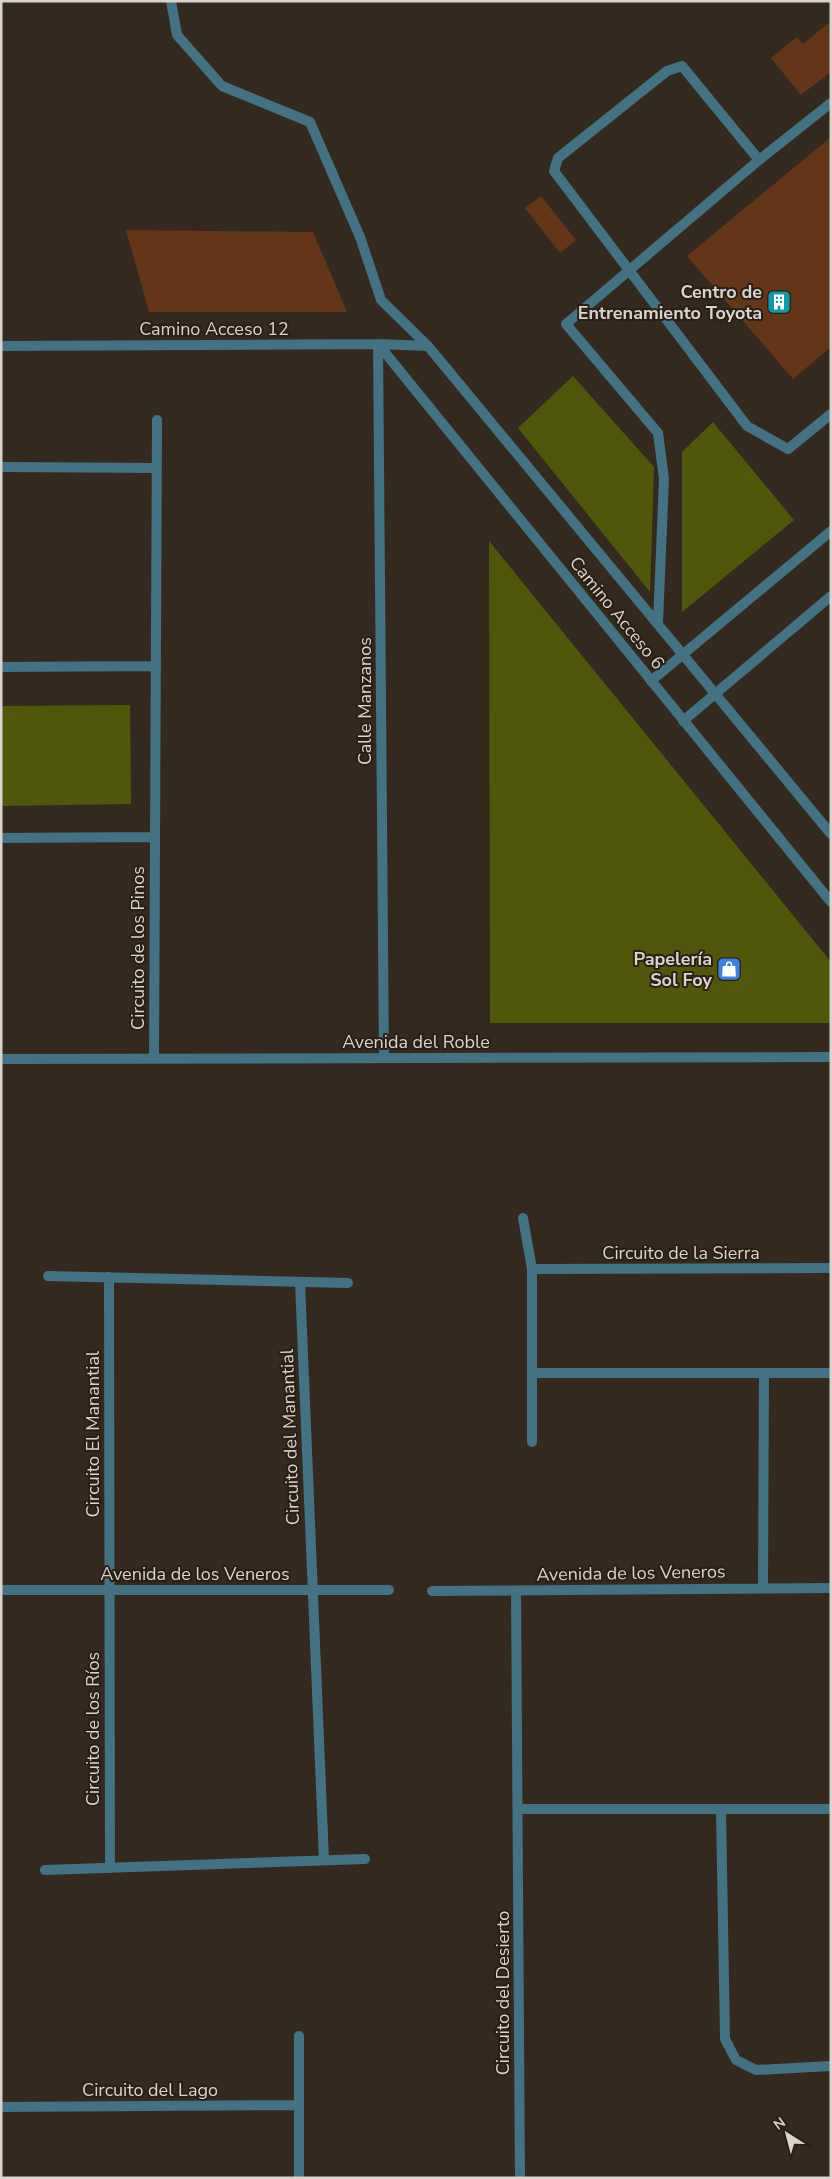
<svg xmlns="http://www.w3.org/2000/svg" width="832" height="2179" font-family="'Nunito Sans',sans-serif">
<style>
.green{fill:#50570b}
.building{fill:#623616}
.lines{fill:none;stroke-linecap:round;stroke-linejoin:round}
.service{stroke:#427283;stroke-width:10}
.minor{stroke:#427283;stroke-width:10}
.labels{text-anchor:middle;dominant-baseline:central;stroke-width:4;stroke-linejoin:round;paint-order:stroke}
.poi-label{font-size:18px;font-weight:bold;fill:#dbd4cd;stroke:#2a1f14;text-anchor:end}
.street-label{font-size:18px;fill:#dbd4cd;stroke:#2a1f14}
</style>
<rect width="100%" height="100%" fill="#34291e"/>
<path class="green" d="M573,376L654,467L650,592L518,428Z
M713,422L794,520L682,612V452Z
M489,541L831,962V1023H490Z
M130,705L131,804L1,806V706Z"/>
<path class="building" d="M831,21V72L801,95L771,58L797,37L803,44Z
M831,137V347L793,379L687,256Z
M541,196L576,240L560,253L525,208Z
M126,230L313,232L347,312H149Z"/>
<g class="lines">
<path class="service" d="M759,160L682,66L667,71L558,158L554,171L747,426L788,449L831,414
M658,623L664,479L658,433L566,324L759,160L831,103"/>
<path class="minor" d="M171,1L177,35L222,86L310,122L360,237L381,300L428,346L831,834
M378,344L831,902
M378,344L384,1058
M1,346L378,344L428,346
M1,467L157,468
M1,667L156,666
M651,681L831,531
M683,721L831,596
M1,838L155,837
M154,1058L157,420
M1,1059L831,1057
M523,1218L532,1269V1442
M532,1269L831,1268
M48,1276L348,1283
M109,1277L110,1868
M300,1282L324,1860
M532,1373H831
M763,1588L764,1373
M1,1590H389
M432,1591L831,1588
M516,1591L520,2178
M518,1809H831
M721,1809L725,2039L736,2060L756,2070L831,2066
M45,1870L365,1859
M299,2036V2178
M1,2107L299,2105"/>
</g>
<defs>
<g id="building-square" transform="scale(1.25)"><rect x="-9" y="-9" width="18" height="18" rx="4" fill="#0f9aa8" stroke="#2a1f14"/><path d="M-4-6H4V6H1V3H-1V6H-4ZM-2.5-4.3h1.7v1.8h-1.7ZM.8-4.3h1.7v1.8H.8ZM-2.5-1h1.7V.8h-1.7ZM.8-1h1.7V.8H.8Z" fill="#fff"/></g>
<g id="shop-square" transform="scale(1.25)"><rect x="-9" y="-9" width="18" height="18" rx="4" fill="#3f7fe0" stroke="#2a1f14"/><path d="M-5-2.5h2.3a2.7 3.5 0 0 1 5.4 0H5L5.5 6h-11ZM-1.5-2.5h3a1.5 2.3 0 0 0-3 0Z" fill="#fff"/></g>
</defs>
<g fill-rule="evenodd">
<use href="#building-square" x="779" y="302"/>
<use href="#shop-square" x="729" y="969"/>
</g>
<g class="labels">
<g class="poi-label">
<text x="762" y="292">Centro de<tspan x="762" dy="21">Entrenamiento Toyota</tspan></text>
<text x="712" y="959">Papelería<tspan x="712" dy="21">Sol Foy</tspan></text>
</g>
<g class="street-label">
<text x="214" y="329">Camino Acceso 12</text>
<text transform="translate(617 613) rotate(51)">Camino Acceso 6</text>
<text transform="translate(365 701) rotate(-90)">Calle Manzanos</text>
<text transform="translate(138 948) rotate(-90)">Circuito de los Pinos</text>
<text x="416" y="1042">Avenida del Roble</text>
<text x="681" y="1253">Circuito de la Sierra</text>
<text transform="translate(93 1434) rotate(-90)">Circuito El Manantial</text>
<text transform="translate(290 1437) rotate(-92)">Circuito del Manantial</text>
<text transform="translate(631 1573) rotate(-1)">Avenida de los Veneros</text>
<text x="195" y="1574">Avenida de los Veneros</text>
<text transform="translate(93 1729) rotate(-90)">Circuito de los Ríos</text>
<text transform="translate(503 1993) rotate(-90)">Circuito del Desierto</text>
<text x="150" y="2090">Circuito del Lago</text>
</g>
</g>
<rect width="832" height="2179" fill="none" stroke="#dbd4cd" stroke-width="5"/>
<g transform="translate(787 2134) rotate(324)" stroke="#2a1f14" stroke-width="4" paint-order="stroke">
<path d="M0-4L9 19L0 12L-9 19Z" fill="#dbd4cd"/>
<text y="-8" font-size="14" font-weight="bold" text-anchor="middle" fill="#dbd4cd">N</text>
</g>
</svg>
